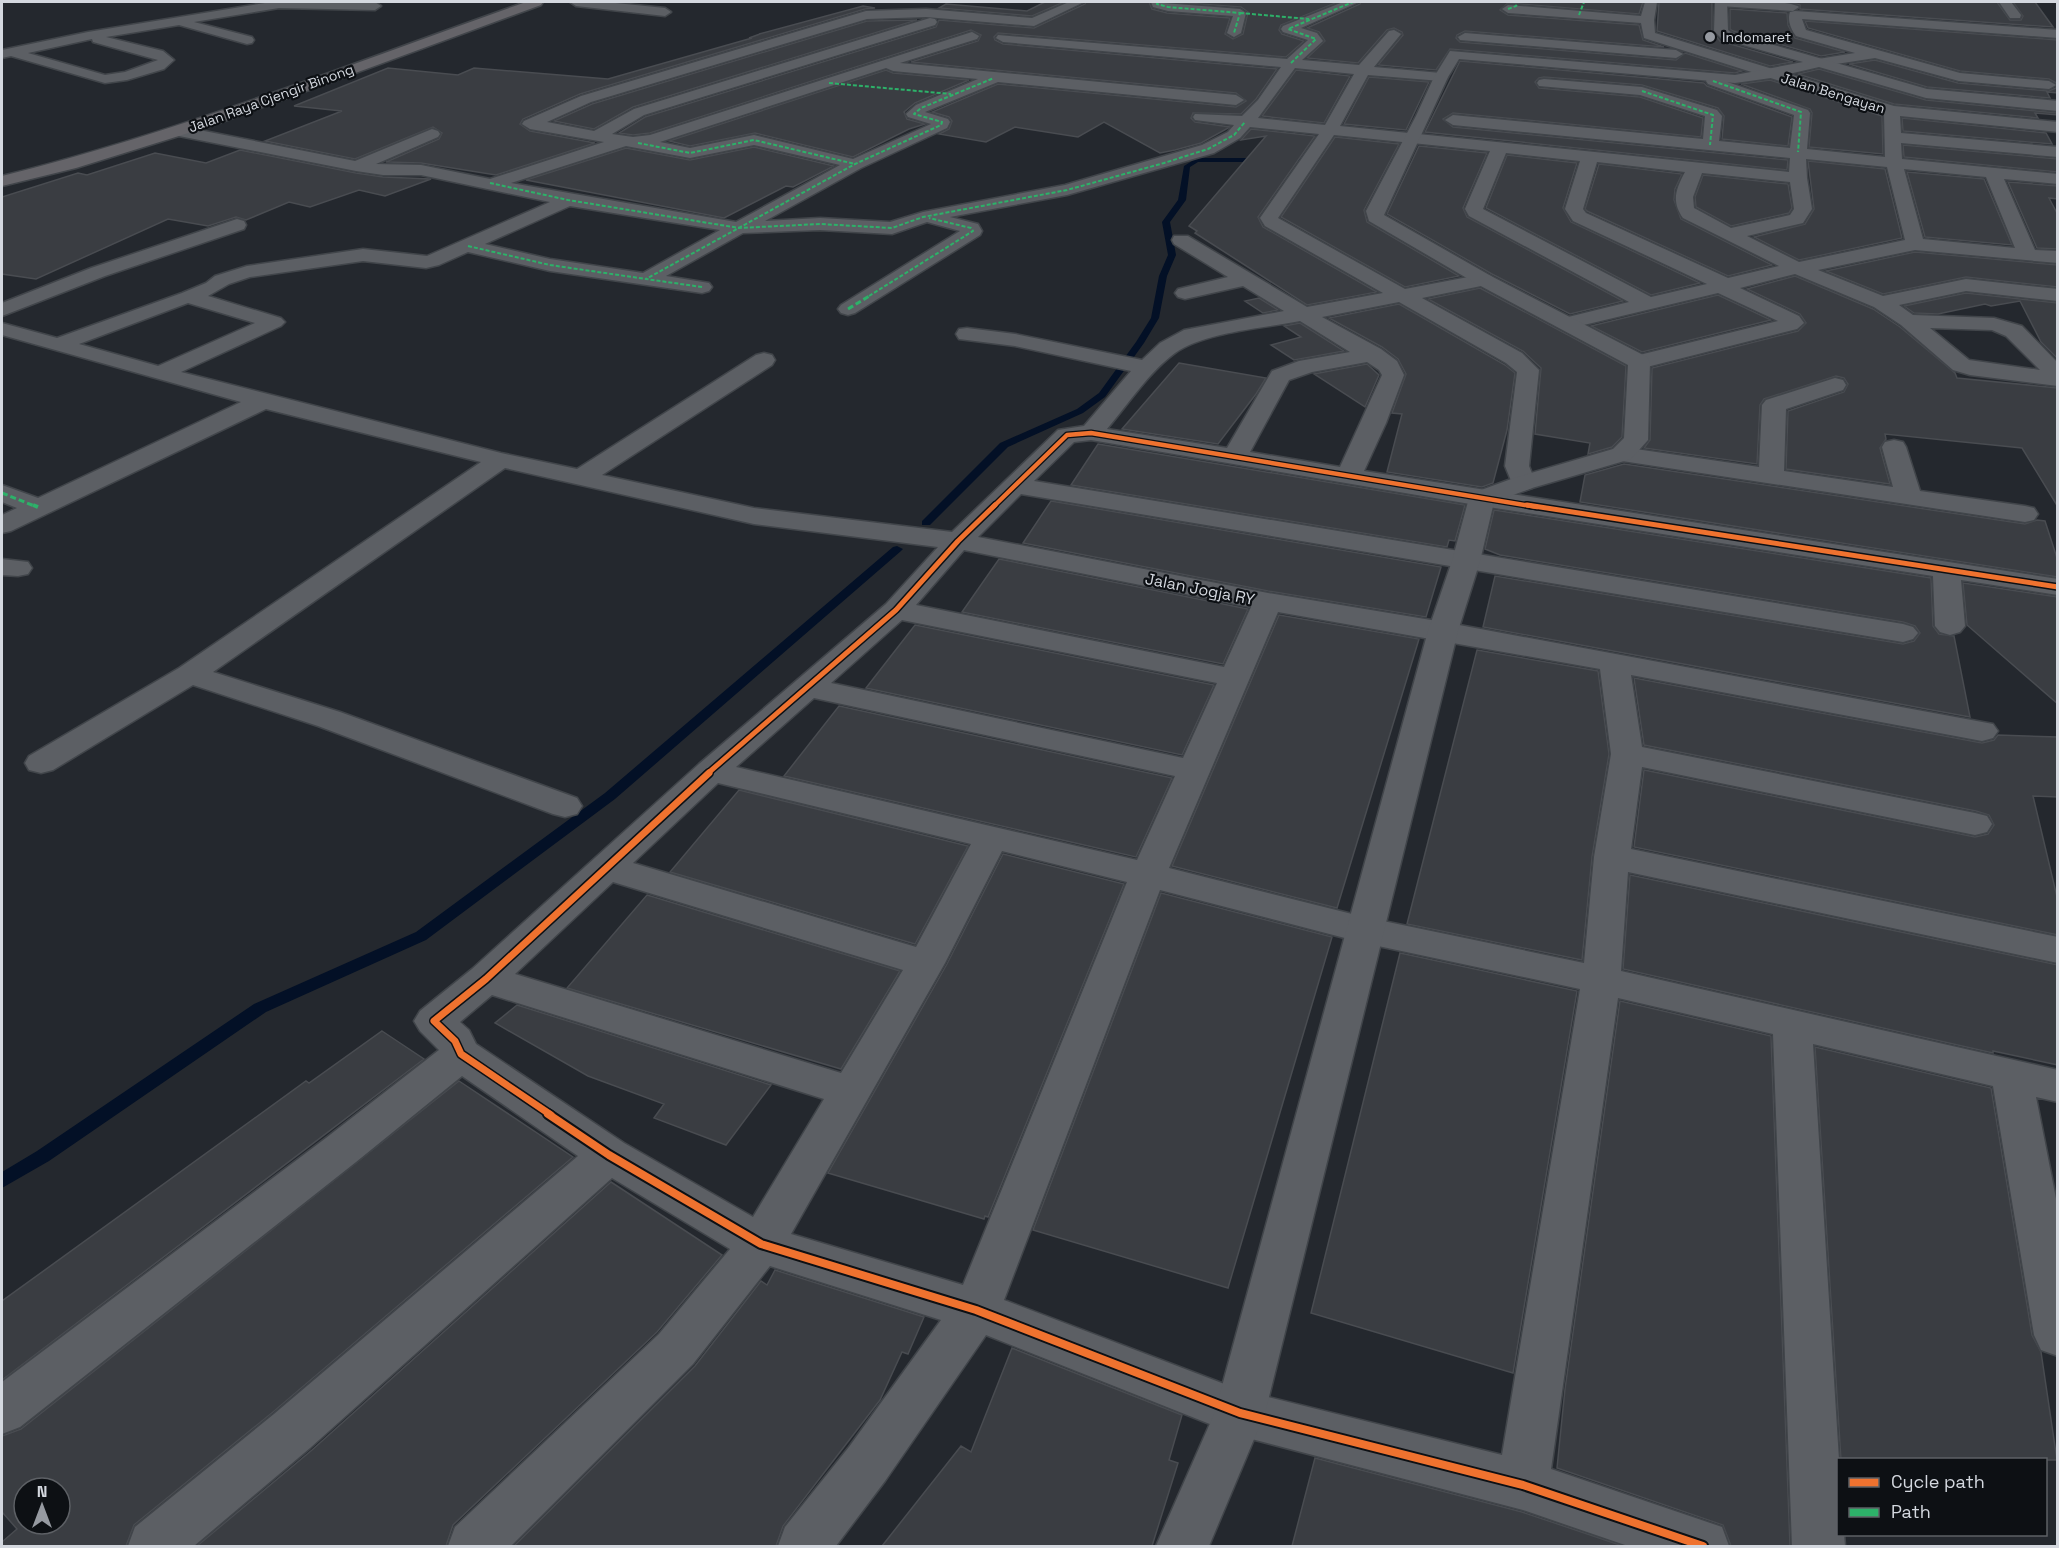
<svg xmlns="http://www.w3.org/2000/svg" width="2059" height="1548" font-family="'Space Grotesk',sans-serif">
<style>
.lines{fill:none;stroke-linecap:round;stroke-linejoin:round}
.stream{fill:#031026;fill-rule:evenodd}
.building{fill:#3a3d42;stroke:#494c51;stroke-width:1.5;fill-rule:evenodd}
.minor-casing{stroke:#41454a;stroke-width:3}
.tertiary-casing{stroke:#41454a;stroke-width:3}
.secondary-casing{stroke:#41454a;stroke-width:3}
.minor{fill:#5c5f64;fill-rule:evenodd}
.tertiary{fill:#5c5f64;fill-rule:evenodd}
.secondary{fill:#656469;fill-rule:evenodd}
.quiet-far2{stroke:#2db169;stroke-width:2;stroke-dasharray:4 2;stroke-linecap:butt}
.quiet-far1{stroke:#2db169;stroke-width:3;stroke-dasharray:6 3;stroke-linecap:butt}
.quiet{stroke:#2db169;stroke-width:4;stroke-dasharray:8 4;stroke-linecap:butt}
.cycleway-far3-casing{stroke:#0d1014;stroke-width:7}
.cycleway-far2-casing{stroke:#0d1014;stroke-width:8}
.cycleway-far1-casing{stroke:#0d1014;stroke-width:10}
.cycleway-casing{stroke:#0d1014;stroke-width:12}
.cycleway-far3{stroke:#ef722f;stroke-width:4.5}
.cycleway-far2{stroke:#ef722f;stroke-width:5}
.cycleway-far1{stroke:#ef722f;stroke-width:7}
.cycleway{stroke:#ef722f;stroke-width:8}
.poi-dot{fill:#969aa1;stroke:#0d1014;stroke-width:2}
.labels{text-anchor:middle;dominant-baseline:central;stroke-width:4.5;stroke-linejoin:round;paint-order:stroke}
.far-poi-label{font-size:14px;fill:#d4d8df;stroke:#0d1014;text-anchor:start}
.far-street-label{font-size:14px;fill:#d4d8df;stroke:#0d1014}
.street-label{font-size:16px;fill:#d4d8df;stroke:#0d1014}
</style>
<rect width="100%" height="100%" fill="#24282e"/>
<g class="lines">
<path class="stream" d="M1197,158H1303L1306,160L1303,162H1198L1190,167L1186,200L1170,222L1176,255L1167,276L1159,318L1144,343L1105,397L1083,413L1008,447L930,525H922V521L1000,443L1077,409L1099,393L1136,342L1151,318L1159,276L1168,255L1162,222L1178,200L1184,166Z
M897,546L903,549L901,551L615,799L426,940L266,1012L49,1161L2,1188V1172L37,1151L254,1004L416,932L605,793L893,547Z"/>
</g>
<path class="building" d="M1045,2H1064L1032,16L939,8L946,4L1027,11Z
M1086,2H1149L1152,9L1167,13L1230,18L1225,34L1233,39L1243,34L1248,12L1241,7L1173,2H1338L1281,25L1279,30L1282,34L1304,41L1286,57L998,33L994,37L995,40L1003,44L1277,69L1256,99L1241,114L1193,113L1191,118L1195,122L1230,127L1201,143L1175,150L1160,153L1104,122L1078,137L1015,127L986,142L939,134L949,129L952,121L949,117L932,112L998,84L1236,107L1246,101L1236,93L911,62L978,41L981,35L971,30L650,133L633,135L619,133L645,117L936,27L939,20L1034,28L1085,4Z
M1361,2H1643L1639,14L1508,3L1500,10L1508,15L1639,25L1643,40L1664,47L1465,31L1457,35L1456,38L1460,42L1676,60L1685,53L1742,71L1735,73L1450,49L1436,70L1378,65L1403,35L1402,32L1394,28L1387,30L1358,63L1307,58L1325,41L1319,32L1307,28L1360,4Z
M1659,2H1712V31L1720,41L1793,62L1770,66L1657,31Z
M1788,2H1997L2010,20H2021L2023,16L2013,2H2035L2053,27L1800,9V5Z
M863,6L875,8L865,9L580,94L523,119L520,124L530,131L595,143L496,175L421,163L386,162L439,139L442,133L433,127L355,159L265,141L342,111L294,106L388,68L458,75L474,68L608,79L752,38H749L760,34H759Z
M1730,9L1787,13L1788,25L1795,38L1845,52L1821,56L1733,31L1730,29Z
M917,20L633,107L594,129L554,121L592,104L867,21Z
M1805,21L2058,40V84L2049,79L1960,71L1808,28Z
M1875,60L1958,83L2049,91L2058,87V93L2047,92L2050,98L1927,87L1849,64Z
M1460,61L1704,83L1707,86L1792,117L1788,146L1722,139L1724,116L1718,108L1642,85L1544,77L1539,78L1535,82L1539,88L1640,97L1703,118L1701,137L1453,113L1443,119L1453,127L1788,160L1787,170L1425,132Z
M1819,69L1926,100L2058,113V115L2035,113L2038,118L1894,104L1798,74Z
M886,70L893,73L969,80L915,103L904,112L907,119L925,124L909,129L853,157L755,133L690,146L669,141Z
M1296,70L1350,76L1324,123L1262,116Z
M1369,77L1429,82L1406,130L1344,124Z
M1770,80L1882,116L1883,154L1809,147L1812,113L1810,109L1741,84Z
M1902,118L2046,133L2052,144L1903,131Z
M1251,129L1315,136L1258,217L1263,227L1377,292L1307,305L1195,233L1197,231L1189,226L1266,136L1241,140Z
M1335,137L1399,144L1364,210L1367,222L1459,276L1405,287L1281,217Z
M1903,145L2058,159V172L1904,157Z
M1419,146L1487,153L1463,208L1467,217L1623,301L1570,314L1492,274L1387,214Z
M754,147L834,166L793,187L786,186L724,218L526,180L626,148L690,160Z
M240,150L356,173L383,177L431,179L385,196L359,190L310,207L289,202L246,220L236,217L208,226L168,219L36,279L2,274V197L78,173L87,175L155,153L206,163Z
M1507,155L1577,163L1563,208L1571,222L1700,283L1651,295L1486,208Z
M1808,161L1885,169L1902,238L1799,260L1754,237L1805,224L1814,209Z
M1599,164L1682,174L1675,189L1674,200L1681,219L1772,265L1728,276L1587,211L1585,209Z
M1907,172L1984,179L2012,245L1925,237Z
M1703,175L1788,184L1792,208L1789,213L1731,226L1696,207L1695,197Z
M2008,182L2058,186V199L2049,198L2058,215V249L2037,248Z
M1915,252L2058,265V287L1966,277L1883,294L1826,271Z
M1795,276L1873,309L1900,327L1955,373L1957,378L2058,388V507L2022,448L1885,434L1886,439L1880,448L1890,484L1786,469L1788,411L1844,392L1848,384L1844,378L1836,376L1764,399L1760,405L1757,464L1644,448L1650,440L1652,368L1798,331L1806,323L1800,314L1747,289Z
M1480,288L1626,366L1622,437L1612,447L1588,454L1590,443L1535,434L1541,368L1523,351L1428,299Z
M1966,293L2058,303V359L2041,342L2020,301L1991,306L1985,304L1938,314L1914,313L1904,306Z
M1718,295L1771,320L1642,352L1591,326Z
M1259,298L1278,310L1263,313L1245,301Z
M1399,304L1505,365L1515,373L1507,430L1493,483L1482,487L1387,472L1402,414L1392,413L1406,374L1398,359L1382,347L1329,318Z
M1300,323L1344,351L1294,360L1271,345L1301,337L1284,326Z
M1179,363L1266,378L1256,394L1218,444L1122,429Z
M1367,364L1379,375L1365,407L1314,374Z
M1098,444L1465,505L1455,541L1449,540L1447,547L1071,485Z
M1624,464L2025,524L2037,520L2045,521L2058,561V577L1580,502L1585,475Z
M1051,501L1441,567L1426,617L1268,591L1023,543Z
M1494,510L1931,578L1933,626L1939,634L1954,636L1970,717L1483,627L1495,576L1903,644L1914,641L1920,633L1915,626L1903,622L1500,555L1485,549Z
M999,559L1248,609L1223,664L962,612Z
M1963,583L2058,597V704L1967,625Z
M1279,615L1419,639L1337,908L1172,866Z
M915,625L1214,685L1182,755L866,688Z
M1477,650L1598,671L1609,754L1592,857L1582,960L1407,924Z
M1634,678L1982,743L1994,740L1998,735L2058,737V797L2033,796L2058,901V935L1634,847L1644,770L1975,837L1988,834L1994,825L1989,815L1976,811L1644,745Z
M839,706L1172,778L1136,857L784,776Z
M739,790L968,846L915,944L670,872Z
M1003,854L1124,884L988,1217L985,1216L984,1219L828,1173L947,964Z
M1630,875L2058,965V1065L1993,1051V1053L1623,969Z
M1161,893L1332,937L1228,1288L1033,1230Z
M647,895L900,971L841,1069L567,988Z
M1400,953L1577,991L1513,1373L1311,1313Z
M1620,1001L1771,1036L1790,1546H1731L1723,1525L1557,1468L1565,1389Z
M517,1005L771,1085L726,1145L654,1118L664,1104L588,1076L495,1023Z
M382,1031L424,1059L2,1380V1301L306,1081L309,1083Z
M1815,1047L1991,1088L2032,1335L2041,1352L2057,1460H1841Z
M459,1081L573,1157L273,1412L134,1525L126,1546H2V1542L17,1529L2,1512V1436L21,1429ZM24,1488H60V1524H24Z
M611,1182L722,1255L657,1332L453,1525L446,1546H197L312,1450Z
M775,1270L924,1317L908,1354L902,1352L880,1400L783,1526L776,1546H514L695,1366L761,1281L767,1285Z
M1012,1348L1182,1415L1169,1460L1178,1463L1152,1546H882L961,1446L971,1452Z
M1315,1458L1522,1512L1623,1546H1292Z"/>
<g class="lines">
<g class="minor-casing">
<path id="minor" d="M271,2H375L381,6L375,10L279,8L194,22L252,37L254,40L252,43L247,44L179,25L106,37L163,51L174,60L164,69L127,80L105,83L11,56L2,58V50L88,32ZM92,39L93,42L158,60L125,72L105,75L28,53Z
M570,2H606L665,8L671,12L665,16L576,6Z
M1069,2H1084L1034,26L926,17L867,19L591,102L547,122L594,131L634,109L930,18L935,19L937,22L935,25L644,115L612,134L633,137L650,135L972,32L979,36L977,39L900,63L1236,95L1244,100L1236,105L998,82L925,112L948,119L950,122L947,128L861,168L765,221L820,218L890,222L923,212L1065,185L1202,145L1228,132L1234,125L1195,120L1193,117L1195,114L1242,116L1258,100L1281,67L1003,42L996,38L998,35L1287,59L1308,40L1283,32L1281,29L1283,26L1343,2H1359L1301,28L1317,33L1323,41L1302,60L1359,65L1389,31L1394,30L1401,34L1374,67L1441,73L1448,77L1441,81L1368,75L1340,126L1789,172L1790,158L1453,125L1445,120L1453,115L1703,139L1705,116L1640,95L1539,86L1537,83L1539,80L1544,79L1642,87L1717,110L1722,116L1719,141L1790,148L1794,115L1708,84L1706,81L1708,78L1713,77L1808,110L1810,113L1807,149L1885,157L1884,114L1644,38L1641,23L1508,13L1502,9L1508,5L1641,16L1645,2H1657L1654,20L1655,33L1894,106L2058,122V132L1900,116L1901,133L2058,147V157L1901,143L1902,159L2058,174V184L2004,179L2035,250L2058,251V263L1915,250L1818,270L1883,296L1966,279L2058,289V301L1966,291L1899,305L1913,315L1994,318L2022,326L2058,363V386L1970,375L1953,370L1901,325L1874,307L1795,274L1740,288L1799,316L1804,323L1797,329L1639,369L1631,367L1628,362L1631,357L1778,321L1718,293L1567,329L1560,327L1556,323L1560,319L1629,302L1469,216L1465,209L1490,151L1334,135L1278,218L1405,289L1484,274L1491,276L1494,280L1491,284L1422,298L1522,353L1539,370L1529,466L1536,483L1532,488L1523,491L1514,488L1505,466L1517,372L1506,363L1399,302L1322,317L1381,349L1397,361L1404,375L1386,423L1364,471L2058,579V595L1961,580L1965,626L1960,632L1950,635L1940,632L1935,626L1933,576L1482,506L1091,440L1074,442L1034,481L1903,624L1913,627L1918,633L1913,639L1903,642L1021,494L978,537L1268,593L1443,622L1993,724L1998,731L1993,738L1982,741L1631,675L1642,747L1975,813L1987,816L1992,824L1987,832L1975,835L1642,767L1631,849L2058,937V963L1628,872L1621,971L2058,1070V1102L2036,1097L2058,1209V1356L2041,1350L2034,1335L1993,1086L1813,1044L1839,1460L1838,1534H1844L1845,1546H1792L1773,1034L1618,998L1551,1469L1722,1527L1729,1546H1628L1523,1510L1240,1436L986,1335L885,1481L836,1546H778L785,1527L849,1447L941,1320L770,1266L693,1364L511,1546H448L455,1527L659,1334L730,1249L612,1178L310,1448L194,1546H128L135,1527L274,1414L578,1156L462,1076L356,1162L20,1427L2,1434V1382L326,1138L439,1050L420,1031L414,1021L420,1011L472,969L699,764L886,604L938,547L754,524L505,468L213,672L340,712L577,798L582,806L577,814L565,817L553,814L318,726L193,685L53,770L41,773L29,770L25,763L29,756L179,668L481,462L266,409L11,531L2,533V515L17,508L2,502V485L38,498L241,402L2,335V323L57,338L182,293L206,283L215,276L247,266L363,249L427,256L550,202L421,175H383L356,171L179,136L171,131L173,128L179,126L355,161L432,129L438,131L440,134L438,137L376,164L421,165L490,179L604,142L530,129L522,124L524,121L581,96L866,11L926,9L1032,18ZM886,68L893,71L978,79L916,105L906,114L908,117L931,124L853,159L754,135L690,148L660,142ZM1295,68L1354,74L1325,125L1258,118ZM1250,127L1319,134L1260,218L1265,226L1383,293L1307,307L1188,236H1174L1172,240L1174,244L1228,277L1178,289L1175,293L1178,297L1185,299L1243,286L1284,311L1184,330L1160,343L1142,360L1015,334L967,328L959,329L956,334L959,339L1015,346L1131,371L1084,426L1058,430L952,532L754,508L602,475L772,365L775,360L772,355L764,353L756,355L577,469L501,453L181,372L281,326L285,322L281,318L208,296L229,284L250,277L363,261L426,268L439,265L468,252L550,271L702,293L709,291L712,287L709,283L666,276L743,233L820,230L892,234L927,222L960,231L841,305L838,309L841,313L848,315L855,313L980,235L982,231L978,224L950,217L1067,195L1214,153L1240,138ZM754,145L840,165L736,222L511,183L626,146L690,158ZM1506,153L1580,161L1565,209L1573,221L1707,284L1651,297L1483,209ZM1806,159L1887,167L1905,240L1799,262L1747,236L1803,223L1812,209L1807,178ZM1597,162L1685,172C1676,189 1671,201 1683,218L1779,266L1728,278L1586,213L1583,209ZM1904,169L1986,177L2015,248L1923,239ZM1702,173L1790,182L1794,209L1790,215L1731,228L1694,208L1693,197ZM570,206L720,230L643,273L550,259L485,244ZM188,303L255,323L158,366L79,344ZM1300,321L1350,352L1299,361L1272,371L1227,448L1107,429C1129,403 1149,372 1175,353C1204,332 1265,328 1300,321ZM1930,328L1992,330L2006,336L2040,370L1969,360ZM1367,362L1379,370L1382,375L1340,467L1250,452L1289,380L1312,372ZM964,550L1251,607L1224,667L916,605ZM1278,612L1600,669L1611,754L1594,857L1584,963L1364,917L1169,868ZM902,620L1217,683L1183,758L831,683ZM814,698L1175,776L1137,860L736,767ZM718,783L971,844L916,947L633,863ZM1002,851L1127,882L963,1285L791,1234L945,963ZM613,882L903,970L841,1073L515,974ZM1160,890L1364,943L1580,989L1502,1455L1240,1390L1004,1300ZM492,995L824,1099L753,1217L624,1143L476,1044L469,1030L460,1022Z
M1151,2L1240,9L1246,13L1241,33L1234,37L1227,33L1233,16L1168,11L1153,7Z
M1714,2C1729,0 1789,0 1799,7L1793,11L1720,6Z
M1999,2H2011L2021,15L2020,18H2010Z
M1795,11L2058,30V38L1802,19L1806,30L1960,73L2049,81L2056,85L2049,89L1959,81L1875,58L1817,67L1812,66L1810,63L1812,60L1855,53L1796,36C1791,30 1787,19 1790,12Z
M1465,33L1676,50L1683,54L1676,58L1460,40L1458,37Z
M237,219L244,221L246,225L244,229L105,276L2,316V303L91,268Z
M1835,378L1843,380L1846,385L1843,390L1786,409L1784,471L1893,487L1882,447L1885,442L1894,440L1903,442L1906,447L1920,491L2025,506L2034,508L2038,514L2034,520L2025,522L1622,461L1613,459L1610,454L1613,449L1622,447L1759,467L1762,405L1766,400Z
M2,559L28,562L32,568L28,574L18,576L2,575Z"/>
</g>
<g class="tertiary-casing">
<path id="tertiary" d="M1715,2H1727L1728,30L1732,33L1927,89L2058,101V111L1926,98L1819,67L1771,78L1735,83L1459,59L1448,77L1384,215L1491,276L1647,357L1650,362L1648,440L1631,459L1532,488L1494,502L1480,561L1458,631L1265,1413L1209,1546H1156L1215,1412L1428,631L1452,561L1469,498L1473,493L1514,478L1613,449L1624,438L1628,365L1477,284L1369,221L1366,211L1416,116L1434,77L1450,51L1735,75L1803,62L1722,39L1714,31Z"/>
</g>
<g class="secondary-casing">
<path id="secondary" d="M526,2H543L541,5L211,126L76,168L2,186V176C181,132 352,63 526,2Z"/>
</g>
<use href="#minor" class="minor"/>
<use href="#tertiary" class="tertiary"/>
<use href="#secondary" class="secondary"/>
<path class="quiet-far2" d="M1157,2V4L1168,7L1240,13L1234,33
M1508,9L1516,6L1518,2
M1240,13L1309,19
M1579,15L1584,2
M1291,63L1316,39L1288,29L1353,2
M1713,81L1801,112L1798,152
M829,83L951,94
M1642,91L1713,115L1710,145
M638,143L690,153L754,140L855,164
M490,183L568,200L739,228L820,224L892,228L923,217L1067,190L1164,163L1208,149L1234,135L1245,122
M468,246L550,265L646,279
M702,287L646,279L855,164L941,125L942,122L914,114L921,108L994,78
M869,296L973,231L971,228L929,218"/>
<path class="quiet-far1" d="M848,309L871,295
M2,493L37,507"/>
<path class="quiet" d="M33,505L38,507"/>
<g class="cycleway-far3-casing">
<path id="cycleway-far3" d="M993,507L1067,435L1091,433L1537,507"/>
</g>
<g class="cycleway-far2-casing">
<path id="cycleway-far2" d="M1527,505L2058,587
M707,774L896,610L958,541L995,505"/>
</g>
<g class="cycleway-far1-casing">
<path id="cycleway-far1" d="M551,1115L461,1054L455,1041L434,1021L486,979L709,773"/>
</g>
<g class="cycleway-casing">
<path id="cycleway" d="M548,1114L609,1155L761,1244L976,1310L1240,1413L1523,1485L1703,1546"/>
</g>
<use href="#cycleway-far3" class="cycleway-far3"/>
<use href="#cycleway-far2" class="cycleway-far2"/>
<use href="#cycleway-far1" class="cycleway-far1"/>
<use href="#cycleway" class="cycleway"/>
</g>
<circle class="poi-dot" cx="1710" cy="37" r="6"/>
<g class="labels">
<g class="far-poi-label">
<text x="1722" y="37">Indomaret</text>
</g>
<g class="far-street-label">
<text transform="translate(1833 93) rotate(17)">Jalan Bengayan</text>
<text transform="translate(271 98) rotate(-20)">Jalan Raya Cjengir Binong</text>
</g>
<g class="street-label">
<text transform="translate(1200 589) rotate(11)">Jalan Jogja RY</text>
</g>
</g>
<rect width="2059" height="1548" fill="none" stroke="#d4d8df" stroke-width="6"/>
<rect x="1837" y="1458" width="210" height="78" fill="#0d1014" stroke="#5d6065" stroke-width="1.5"/>
<rect x="1849" y="1478" width="30" height="9" fill="#ef722f" stroke="#5d6065" stroke-width="1.5"/>
<text x="1891" y="1488" font-size="18" fill="#d4d8df">Cycle path</text>
<rect x="1849" y="1508" width="30" height="9" fill="#2db169" stroke="#5d6065" stroke-width="1.5"/>
<text x="1891" y="1518" font-size="18" fill="#d4d8df">Path</text>
<g transform="translate(42 1506)"><circle r="28" fill="#0d1014" stroke="#5d6065" stroke-width="1.5"/>
<path d="M0-4.5L10 22L0 15L-10 22Z" fill="#969aa1"/>
<text y="-9" font-size="16" font-weight="bold" text-anchor="middle" fill="#d4d8df">N</text>
</g>
</svg>
